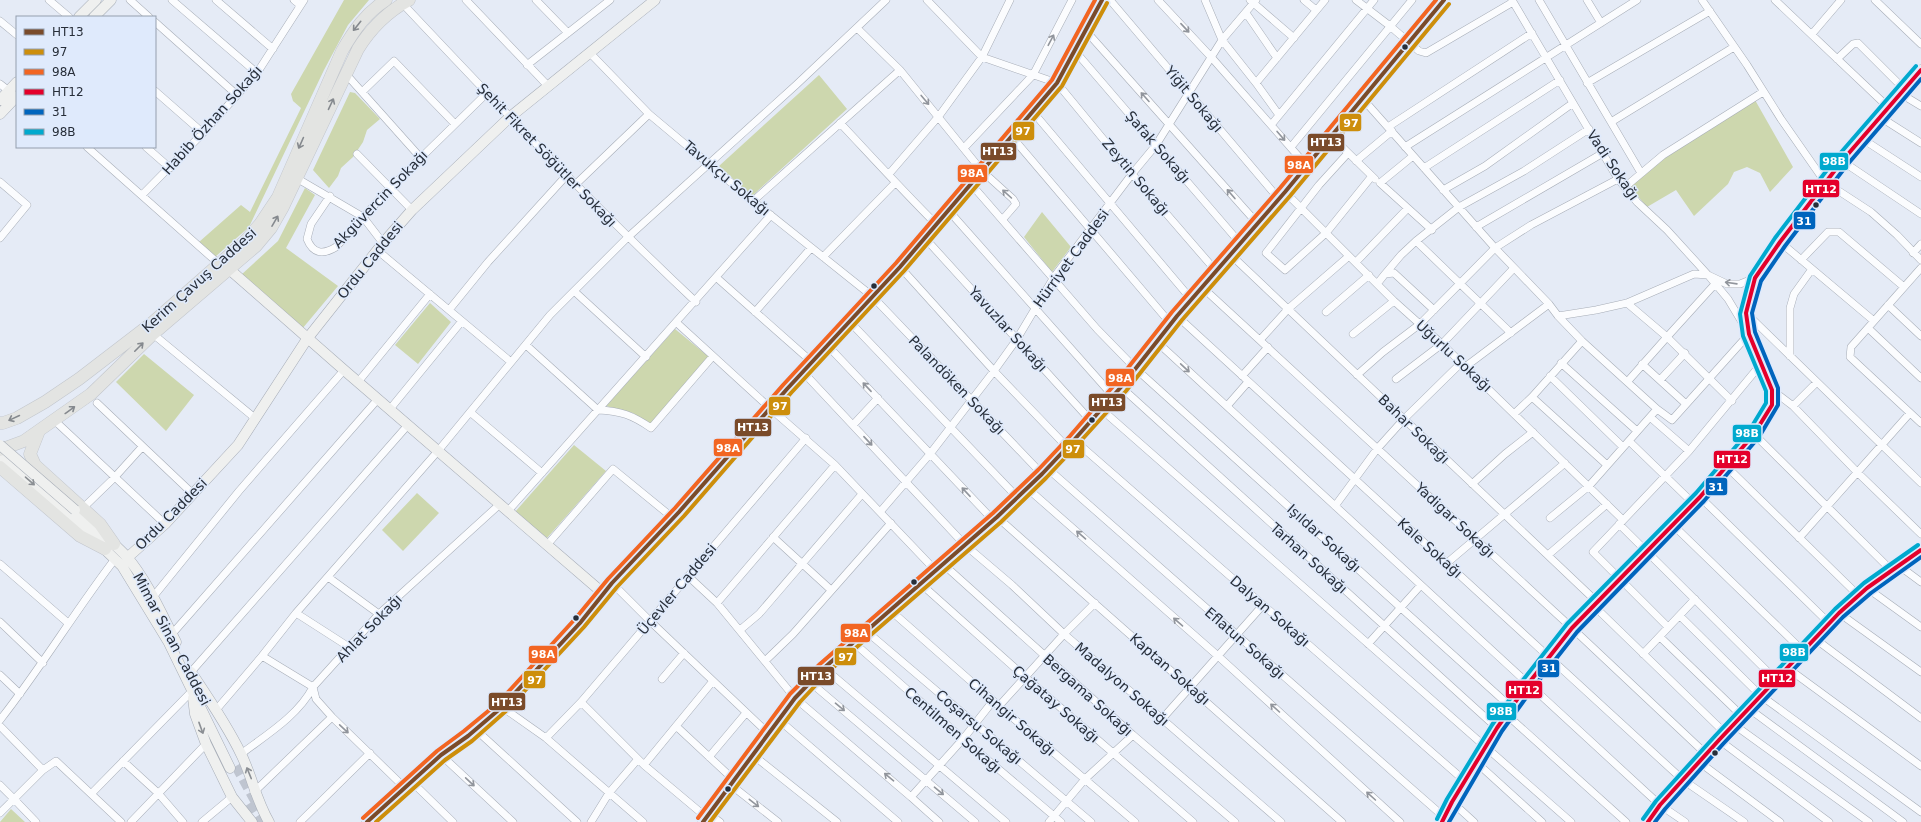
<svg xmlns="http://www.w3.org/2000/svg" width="1921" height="822" font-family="'DejaVu Sans',sans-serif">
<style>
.green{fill:#cdd7ae}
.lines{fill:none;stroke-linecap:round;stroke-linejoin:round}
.secondary-tunnel{stroke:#bfc5d0;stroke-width:10;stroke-dasharray:10 5;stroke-linecap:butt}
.street-casing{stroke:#a7adb7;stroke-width:8}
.secondary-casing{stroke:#a7adb7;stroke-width:11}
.primary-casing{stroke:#c2c6cc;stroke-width:13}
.street{stroke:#fbfcfe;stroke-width:7}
.secondary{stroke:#eff0ef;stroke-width:10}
.primary{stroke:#e3e4e2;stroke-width:12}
.secondary-bridge-casing{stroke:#a7adb7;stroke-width:11;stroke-linecap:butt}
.secondary-bridge{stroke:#eff0ef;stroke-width:10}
.bus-1-casing{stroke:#dfeafc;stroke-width:7}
.bus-2-casing{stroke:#dfeafc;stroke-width:7}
.bus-3-casing{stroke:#dfeafc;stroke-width:7}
.bus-4-casing{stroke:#dfeafc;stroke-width:7}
.bus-5-casing{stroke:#dfeafc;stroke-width:7}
.bus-6-casing{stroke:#dfeafc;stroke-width:7}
.bus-1{stroke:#7a4b2a;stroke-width:4}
.bus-2{stroke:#cd8e0b;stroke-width:4}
.bus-3{stroke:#f26522;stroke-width:4}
.bus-4{stroke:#e4002b;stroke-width:4}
.bus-5{stroke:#0065bd;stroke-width:4}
.bus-6{stroke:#00a9ce;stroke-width:4}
.oneway{stroke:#85898e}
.oneway2{stroke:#91959c}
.oneway3{stroke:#8b8f94}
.bus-dot{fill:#272e39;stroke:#dfeafc;stroke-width:1.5}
.labels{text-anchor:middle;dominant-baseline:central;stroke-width:3;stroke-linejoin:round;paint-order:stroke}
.street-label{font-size:14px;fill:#272e39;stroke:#dfeafc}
.line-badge{stroke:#dfeafc;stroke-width:1.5}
.badge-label{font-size:11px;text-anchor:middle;font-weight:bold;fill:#fff}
</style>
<rect width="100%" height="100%" fill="#e5ebf6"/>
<path class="green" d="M344,0H369L348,25L324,70L249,227L215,257L199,242L241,205L250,212L301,108L293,101L291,94Z
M819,75L847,109L752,196L719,166Z
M350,92L355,93L380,119L367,130L363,142L353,157L341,168L338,176L329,188L313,170Z
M1755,100L1793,167L1770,192L1760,173L1747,167L1734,172L1728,184L1694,216L1676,190L1647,207L1630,187L1665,158Z
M305,188L315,195L286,248L338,286L302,329L241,275L278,241Z
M1042,212L1071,247L1052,272L1024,237Z
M430,303L451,322L418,364L395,345Z
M675,329L709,357L650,426L633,413L606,406Z
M144,354L194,395L166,431L116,382Z
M574,445L606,471L547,538L515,512Z
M417,493L439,513L403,551L382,530Z
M11,809L25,822H0Z"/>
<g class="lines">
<path class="secondary-tunnel" d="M236,766L258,806
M250,803L262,822"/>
<g class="street-casing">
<path id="street" d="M49,0L69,17
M130,0L149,17
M172,0L257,73
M216,0L273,49
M294,0L300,5
M466,0L548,86
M536,0L568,33
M927,0L982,57L1057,83L1132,174L1216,271
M1110,0L1279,199
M1158,0L1212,58L1306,165
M1205,0L1222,40L1256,83L1279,115
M1250,0L1294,38
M1304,0L1316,10
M1356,0L1390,26L1419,51L1426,53L1513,2
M1539,0L1641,173
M1587,0L1601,23
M1702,0L1747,65L1781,119L1825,182L1871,212L1897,235L1921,260
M1775,0L1889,108
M1875,0L1921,44
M402,3C498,105 594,206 696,302
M1246,13L1277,58
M0,21L17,35
M155,22L237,95
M857,28L900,70L982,171L1013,199L1016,204L1003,219
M1086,31L1257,223
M1812,34L1841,0
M1075,51L1240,243
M590,53L649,114L753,201L872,296L1042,474
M1837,59L1853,44L1858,43L1905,90
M527,65L610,0
M345,73L420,157
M1256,83L1325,0
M1587,83L1710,11
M0,84L9,91
M155,91L203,133
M362,92L394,61L455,124
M1901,94L1921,106
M1362,98L1495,248L1549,304L1558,316L1582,341L1657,409L1672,420L1749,334L1728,299L1708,275L1667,230L1637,202L1618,179L1512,0
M1033,112L1191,299
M1880,117L1921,143
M1611,122L1734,47
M840,123C872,157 903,191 936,224
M1271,125L1374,0
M1388,127L1532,33
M1331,136L1375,179
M1012,137L1171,324
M1861,138L1921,177
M87,147L219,264
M146,147L170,168
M1291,147L1412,0
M1405,147L1637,0
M964,148L1033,75L1072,0
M1348,153L1319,185L1266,253L1285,270L1326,233L1372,176
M357,154L412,210
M1413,156L1380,183L1432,230
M1356,161L1392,131
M1842,161L1921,214
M1424,168L1560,80
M889,174L939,116L982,57L1010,0
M298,179L363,217L383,243
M0,182L27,205L0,238
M576,184L649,114
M971,184L1097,329L1136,369L1512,708
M1625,187L1663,155L1763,92
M1443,190L1485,166L1573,103
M1285,192L1394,301L1442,344L1623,520
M142,195L203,133L257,73L304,0
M330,196L311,224L307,239C313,254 323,255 336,247L390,188L487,93
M753,201L900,70
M948,210L1113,396
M1476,227L1603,153
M924,237L1091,421
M1416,241L1511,333
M1780,242L1874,321
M377,250L511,362
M1913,253L1921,244
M1231,255L1597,602
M823,257L895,183
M1801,260L1828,232H1839L1904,287
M1356,262L1407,209
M900,267L994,371L1067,447
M1921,268L1851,347L1850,357L1921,423
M1385,274L1401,255L1416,241L1459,207L1524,171L1589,129
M717,278L812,362
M1377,284L1385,274L1394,273L1434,310
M1202,287L1572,628L1706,754
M574,291L646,357
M1627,303L1667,337L1715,284
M1888,305L1921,336
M449,310L488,262L566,176
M755,312L811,248
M1326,312L1369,275
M1746,313L1921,483
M1177,316L1683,780L1744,822
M1558,316L1596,310L1627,303L1694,274L1708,275L1727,284H1740L1755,278
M849,321L1017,497
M677,323L771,409L835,465L936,571
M1868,328L1921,378
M153,334L256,419
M1353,334L1394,301
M1260,340L1288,309L1349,256
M1157,342L1660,805L1685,822
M526,345L598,410C621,411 632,415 651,428L713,356
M827,345L993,520
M1790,356V308L1794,294L1812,269
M1561,363L1637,431
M1642,364L1686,404
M1465,367L1549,304
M803,372L965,545L1012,585L1064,634L1281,822
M1357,375L1383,352L1420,324L1495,248L1531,225L1618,179
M1242,376L1268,347
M1550,376L1623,447
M1396,379L1442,344L1514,268
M1660,380L1685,353
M1628,381L1667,337L1732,401
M358,382L430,294
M1121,387L1497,728
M1772,390L1793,406L1858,473L1921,534
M1532,397L1607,465
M97,403L193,494
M1227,406L1248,382
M1793,406L1817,382
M390,409L462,321
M1101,409L1571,822
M470,412L542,473
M1514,414L1532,397L1582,341
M1650,417L1689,451
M54,420L165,524
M853,425L878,398
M1754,434L1891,570
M1074,440L1466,782
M1629,441L1694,504
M835,465L717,603L795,698L911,797L939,822
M1727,467L1859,596
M1047,468L1444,817
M1472,484L1505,454L1533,432
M1027,488L1218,656L1400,822
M1700,497L1829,623
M1335,506L1377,449L1404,419L1461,363
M83,508L114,478L142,447
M508,511L771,215
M880,512L930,454L994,371L1017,339L1054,277L1132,174L1156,145L1222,40L1256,0
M997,517L1342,822
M1550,518L1589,486L1657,409
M1619,524L1775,679
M1673,525L1802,650
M773,537L831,590
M1799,538L1910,413
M547,545L613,469L673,518
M1548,555L1607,504
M1447,563L1565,463
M0,564L68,623
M943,564L1133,735L1235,822
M1898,565L1921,582
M688,576L717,603
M328,577L379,614
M612,583L650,621L769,734
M921,584L1025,677L1193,822
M1867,588L1921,627
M153,597L239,491L344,370
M1594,606L1725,733
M890,610L999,706L1135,822
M296,613L349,647
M1839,613L1921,672
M1680,616L1760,695L1921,812
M0,622L43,663
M1668,627L1593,552L1689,451L1761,364
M740,630L759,614L862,494
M866,631L1091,822
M172,634L378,399
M1660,637L1741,715
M1814,638L1921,718
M853,642L963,739L1061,822
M1368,644L1421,585
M1643,654L1695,599
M262,656L313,687L316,699L332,717L405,788
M765,661L793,634L891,523
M1786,667L1921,766
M824,668L1006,822
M191,672L408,425
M0,675L20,694
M662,679L684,653
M810,682L975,822
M581,702L644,765L706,817
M999,706L1064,634L1095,603
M502,707L546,738L643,822
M1748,708L1903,822
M216,710L262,656L296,613L438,451L550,315L627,238L796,85L886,0
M1507,715L1626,822
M1162,719L1263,605
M0,720C41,668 75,611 115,559
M779,720L898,822
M1733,724L1869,822
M0,726L43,770
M676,726L734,780
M475,729L577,822
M546,738L581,702L806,438
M1719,740L1829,822
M241,754C266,735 298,716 313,687L379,614L500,504
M441,755L513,822
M753,755L837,822
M709,757L746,713
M123,761L158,793L183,822
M1699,762L1780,822
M1477,763L1542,822
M644,765L713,681
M413,783L453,822
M0,785L14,799L0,813
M731,785L778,822
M254,792L332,717
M92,793L193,690
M911,797L963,739L993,701
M1452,802L1474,822
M709,814L720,822
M36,822L14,799L43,770L56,761L121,822
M131,822L206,744
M202,822L232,797
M300,822L370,753
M591,822L609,793L638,759
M1049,822L1085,779L1133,735"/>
</g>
<g class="secondary-casing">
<path id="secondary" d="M79,17L96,0
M94,17L111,0
M0,100L17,82
M0,114L17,96
M229,269L344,370L604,594
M0,456L70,516L122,566L169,643L230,768
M75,510C92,525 111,540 127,557C148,582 161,613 176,642
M127,558L165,524L238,445L307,339L383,243L412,210L510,117L655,0
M191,672C209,699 227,725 241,754C252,776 256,800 269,822
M193,698L195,714L206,744L232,797L252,822
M367,822L441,755L468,736L502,707L580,623L612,583L679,512L787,389L900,267L1057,83L1102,0
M703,822L795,698L824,668L997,517L1042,474L1074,440L1121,387L1177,316L1285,192L1444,0
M1442,822L1452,802L1497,728L1528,684L1572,628L1700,497L1727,467L1754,434L1772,405V390L1749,334L1746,313L1755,278L1780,242L1842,161L1921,70
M1648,822L1660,805L1719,740L1839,613L1867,588L1921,550"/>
</g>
<g class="primary-casing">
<path id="primary" d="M0,423H3L17,418L45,402L79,379L152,323L244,242L260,224L278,197L342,51C354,30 366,13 386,0
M39,431L30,454L35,465L100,524L114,544
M0,450L24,441L91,394L153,334L256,246L271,228L283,207L358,49C371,28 387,12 409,0
M0,467L80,536L105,549"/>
</g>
<use href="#street" class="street"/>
<use href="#secondary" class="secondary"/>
<use href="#primary" class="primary"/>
<g class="secondary-bridge-casing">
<path id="secondary-bridge" d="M0,445L75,510"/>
</g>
<use href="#secondary-bridge" class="secondary-bridge"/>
<g class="bus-1-casing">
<path id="bus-1" d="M367,822L441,755L468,736L502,707L580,623L612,583L679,512L787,389L900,267L1057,83L1102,0
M703,822L795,698L824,668L997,517L1042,474L1074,440L1121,387L1177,316L1285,192L1444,0"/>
</g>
<g class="bus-2-casing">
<path id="bus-2" d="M376,822L445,760L472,741L506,711L584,627L617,587L684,516L791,393L904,271L1062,86L1107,3
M710,822L800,702L828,672L1001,522L1046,478L1078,444L1126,391L1182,320L1290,196L1449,4"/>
</g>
<g class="bus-3-casing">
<path id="bus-3" d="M363,818L437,751L464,731L498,703L575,619L608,579L675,508L783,385L896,263L1052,80L1095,0
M698,818L790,694L820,664L993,513L1038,470L1070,436L1116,383L1172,312L1280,188L1436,0"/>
</g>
<g class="bus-4-casing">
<path id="bus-4" d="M1442,822L1452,802L1497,728L1528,684L1572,628L1700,497L1754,434L1772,405V390L1749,334L1746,313L1755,278L1780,242L1842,161L1921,70
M1648,822L1660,805L1719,740L1839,613L1867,588L1921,550"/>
</g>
<g class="bus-5-casing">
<path id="bus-5" d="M1449,822L1502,731L1533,688L1577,632L1704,501L1759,437L1778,405V388L1755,332L1752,313L1761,281L1785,246L1847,165L1921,79
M1655,822L1665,809L1723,744L1843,617L1871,593L1921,557"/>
</g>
<g class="bus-6-casing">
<path id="bus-6" d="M1437,819L1447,799L1492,725L1523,680L1567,624L1696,493L1749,431L1766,403V391L1743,336L1740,314L1750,276L1775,238L1837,157L1916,66
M1643,819L1656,801L1715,736L1835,609L1864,583L1918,545"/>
</g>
<use href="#bus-1" class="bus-1"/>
<use href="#bus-2" class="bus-2"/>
<use href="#bus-3" class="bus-3"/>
<use href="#bus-4" class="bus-4"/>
<use href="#bus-5" class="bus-5"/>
<use href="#bus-6" class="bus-6"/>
</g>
<defs><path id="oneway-shaft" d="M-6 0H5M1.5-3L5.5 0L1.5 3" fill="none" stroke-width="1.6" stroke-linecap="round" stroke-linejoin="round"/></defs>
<g class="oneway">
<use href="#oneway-shaft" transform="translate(357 26) rotate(129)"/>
<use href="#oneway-shaft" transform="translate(331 104) rotate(-65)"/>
<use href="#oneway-shaft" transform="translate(301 143) rotate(114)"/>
<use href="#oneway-shaft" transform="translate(275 221) rotate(-60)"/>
<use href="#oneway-shaft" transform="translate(139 347) rotate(-45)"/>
<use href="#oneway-shaft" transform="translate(70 410) rotate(-36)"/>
<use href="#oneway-shaft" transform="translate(14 418) rotate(155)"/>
</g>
<g class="oneway2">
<use href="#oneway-shaft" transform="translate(1185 28) rotate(47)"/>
<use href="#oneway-shaft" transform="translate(1051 40) rotate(-62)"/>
<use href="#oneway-shaft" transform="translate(1145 97) rotate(-132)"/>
<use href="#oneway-shaft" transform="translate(925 100) rotate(50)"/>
<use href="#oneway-shaft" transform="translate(1281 136) rotate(49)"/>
<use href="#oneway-shaft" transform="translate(1007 194) rotate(-138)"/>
<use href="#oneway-shaft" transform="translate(1231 194) rotate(-131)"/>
<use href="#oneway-shaft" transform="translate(1731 283) rotate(-172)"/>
<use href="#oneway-shaft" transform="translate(1185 368) rotate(43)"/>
<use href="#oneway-shaft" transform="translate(867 387) rotate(-133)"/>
<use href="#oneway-shaft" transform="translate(868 441) rotate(47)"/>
<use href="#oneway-shaft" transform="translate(966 492) rotate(-133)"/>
<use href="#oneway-shaft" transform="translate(1081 535) rotate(-139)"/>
<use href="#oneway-shaft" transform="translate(1178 622) rotate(-139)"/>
<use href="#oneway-shaft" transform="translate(840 707) rotate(40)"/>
<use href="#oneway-shaft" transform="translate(1275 708) rotate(-138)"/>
<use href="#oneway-shaft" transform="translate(344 729) rotate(43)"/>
<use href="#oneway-shaft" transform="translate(889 777) rotate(-140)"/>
<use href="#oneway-shaft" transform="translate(470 782) rotate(43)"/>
<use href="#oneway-shaft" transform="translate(939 791) rotate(40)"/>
<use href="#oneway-shaft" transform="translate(1371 796) rotate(-138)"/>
<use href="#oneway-shaft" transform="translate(754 803) rotate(38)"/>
</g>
<g class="oneway3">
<use href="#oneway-shaft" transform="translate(30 481) rotate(41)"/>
<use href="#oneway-shaft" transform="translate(201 728) rotate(70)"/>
<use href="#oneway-shaft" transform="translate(249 773) rotate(-112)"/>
</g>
<g class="bus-dot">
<circle cx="1405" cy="47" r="3.5"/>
<circle cx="1816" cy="205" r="3.5"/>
<circle cx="874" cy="286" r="3.5"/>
<circle cx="1092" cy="420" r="3.5"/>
<circle cx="914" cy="582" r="3.5"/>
<circle cx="576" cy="618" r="3.5"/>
<circle cx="1715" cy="753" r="3.5"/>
<circle cx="728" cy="789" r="3.5"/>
</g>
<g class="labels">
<g class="street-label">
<text transform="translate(1194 99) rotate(50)">Yiğit Sokağı</text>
<text transform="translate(212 120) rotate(-48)">Habib Özhan Sokağı</text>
<text transform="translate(1158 147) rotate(49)">Şafak Sokağı</text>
<text transform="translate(547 155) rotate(46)">Şehit Fikret Söğütler Sokağı</text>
<text transform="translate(1613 165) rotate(56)">Vadi Sokağı</text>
<text transform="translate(1136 177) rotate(50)">Zeytin Sokağı</text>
<text transform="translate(727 178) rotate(40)">Tavukçu Sokağı</text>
<text transform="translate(380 199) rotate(-46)">Akgüvercin Sokağı</text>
<text transform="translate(1071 258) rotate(-54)">Hürriyet Caddesi</text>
<text transform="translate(370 260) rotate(-51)">Ordu Caddesi</text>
<text transform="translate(199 280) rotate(-42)">Kerim Çavuş Caddesi</text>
<text transform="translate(1008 329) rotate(48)">Yavuzlar Sokağı</text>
<text transform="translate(1454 356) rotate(43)">Uğurlu Sokağı</text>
<text transform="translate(957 385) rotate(46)">Palandöken Sokağı</text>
<text transform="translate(1414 429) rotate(44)">Bahar Sokağı</text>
<text transform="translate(171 514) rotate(-45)">Ordu Caddesi</text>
<text transform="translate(1455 520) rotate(43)">Yadigar Sokağı</text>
<text transform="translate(1324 538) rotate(42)">Işıldar Sokağı</text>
<text transform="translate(1430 548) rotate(42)">Kale Sokağı</text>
<text transform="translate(1309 558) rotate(42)">Tarhan Sokağı</text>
<text transform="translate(677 589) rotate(-50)">Üçevler Caddesi</text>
<text transform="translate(1270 611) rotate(41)">Dalyan Sokağı</text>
<text transform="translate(369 628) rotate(-46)">Ahlat Sokağı</text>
<text transform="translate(172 639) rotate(62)">Mimar Sinan Caddesi</text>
<text transform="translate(1245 643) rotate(41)">Eflatun Sokağı</text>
<text transform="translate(1170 669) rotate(41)">Kaptan Sokağı</text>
<text transform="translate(1122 684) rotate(41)">Madalyon Sokağı</text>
<text transform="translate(1088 695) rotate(42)">Bergama Sokağı</text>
<text transform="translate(1056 704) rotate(41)">Çağatay Sokağı</text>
<text transform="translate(1012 717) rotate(41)">Cihangir Sokağı</text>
<text transform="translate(979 727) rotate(40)">Coşarsu Sokağı</text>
<text transform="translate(953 730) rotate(41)">Centilmen Sokağı</text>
</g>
</g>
<g class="line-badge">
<rect x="1339" y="113" width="23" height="19" rx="4" fill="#cd8e0b"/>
<rect x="1012" y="121" width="23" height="20" rx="4" fill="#cd8e0b"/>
<rect x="1307" y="133" width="38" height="19" rx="4" fill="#7a4b2a"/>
<rect x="980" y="142" width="37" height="19" rx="4" fill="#7a4b2a"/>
<rect x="1819" y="152" width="30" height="19" rx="4" fill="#00a9ce"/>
<rect x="1284" y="155" width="30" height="19" rx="4" fill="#f26522"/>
<rect x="957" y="164" width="31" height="19" rx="4" fill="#f26522"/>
<rect x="1802" y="179" width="38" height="19" rx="4" fill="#e4002b"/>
<rect x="1793" y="211" width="23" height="19" rx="4" fill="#0065bd"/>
<rect x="1105" y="368" width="30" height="19" rx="4" fill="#f26522"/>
<rect x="1088" y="393" width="38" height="19" rx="4" fill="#7a4b2a"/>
<rect x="768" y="396" width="23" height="20" rx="4" fill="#cd8e0b"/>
<rect x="734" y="418" width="38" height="19" rx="4" fill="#7a4b2a"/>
<rect x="1732" y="424" width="30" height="19" rx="4" fill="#00a9ce"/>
<rect x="713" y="438" width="30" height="19" rx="4" fill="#f26522"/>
<rect x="1062" y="439" width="23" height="20" rx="4" fill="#cd8e0b"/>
<rect x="1713" y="450" width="38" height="19" rx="4" fill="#e4002b"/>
<rect x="1705" y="477" width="23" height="19" rx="4" fill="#0065bd"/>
<rect x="840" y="623" width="31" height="20" rx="4" fill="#f26522"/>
<rect x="1779" y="643" width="30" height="19" rx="4" fill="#00a9ce"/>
<rect x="528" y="645" width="30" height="19" rx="4" fill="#f26522"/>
<rect x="834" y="647" width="23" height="19" rx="4" fill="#cd8e0b"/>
<rect x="1537" y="659" width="23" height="19" rx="4" fill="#0065bd"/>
<rect x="797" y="666" width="38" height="20" rx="4" fill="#7a4b2a"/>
<rect x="1758" y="669" width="38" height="19" rx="4" fill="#e4002b"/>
<rect x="523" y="670" width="23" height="19" rx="4" fill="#cd8e0b"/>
<rect x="1505" y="680" width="38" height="19" rx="4" fill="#e4002b"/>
<rect x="488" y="692" width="38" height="19" rx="4" fill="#7a4b2a"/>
<rect x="1486" y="702" width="31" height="19" rx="4" fill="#00a9ce"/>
</g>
<g class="badge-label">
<text x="1351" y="127">97</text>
<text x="1023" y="135">97</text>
<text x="1326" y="146">HT13</text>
<text x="998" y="155">HT13</text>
<text x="1834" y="165">98B</text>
<text x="1299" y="169">98A</text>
<text x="972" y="177">98A</text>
<text x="1821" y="193">HT12</text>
<text x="1804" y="225">31</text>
<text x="1120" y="382">98A</text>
<text x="1107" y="406">HT13</text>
<text x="780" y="410">97</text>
<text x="753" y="431">HT13</text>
<text x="1747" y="437">98B</text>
<text x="728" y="452">98A</text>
<text x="1073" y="453">97</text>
<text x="1732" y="463">HT12</text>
<text x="1716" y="491">31</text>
<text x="856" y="637">98A</text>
<text x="1794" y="656">98B</text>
<text x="543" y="658">98A</text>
<text x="846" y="661">97</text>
<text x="1549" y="672">31</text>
<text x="816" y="680">HT13</text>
<text x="1777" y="682">HT12</text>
<text x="535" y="684">97</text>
<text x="1524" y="694">HT12</text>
<text x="507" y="706">HT13</text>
<text x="1501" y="715">98B</text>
</g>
<rect x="16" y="16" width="140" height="132" fill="#dfeafc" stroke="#959fae"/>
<rect x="24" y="29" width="20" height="6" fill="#7a4b2a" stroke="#959fae"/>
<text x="52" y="36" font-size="12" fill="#272e39">HT13</text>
<rect x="24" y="49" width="20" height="6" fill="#cd8e0b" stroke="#959fae"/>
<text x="52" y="56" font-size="12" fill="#272e39">97</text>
<rect x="24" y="69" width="20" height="6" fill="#f26522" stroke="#959fae"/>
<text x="52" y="76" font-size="12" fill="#272e39">98A</text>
<rect x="24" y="89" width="20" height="6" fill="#e4002b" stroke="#959fae"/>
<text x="52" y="96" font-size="12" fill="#272e39">HT12</text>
<rect x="24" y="109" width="20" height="6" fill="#0065bd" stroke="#959fae"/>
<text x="52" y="116" font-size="12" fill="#272e39">31</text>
<rect x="24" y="129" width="20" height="6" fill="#00a9ce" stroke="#959fae"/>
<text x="52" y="136" font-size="12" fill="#272e39">98B</text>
</svg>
